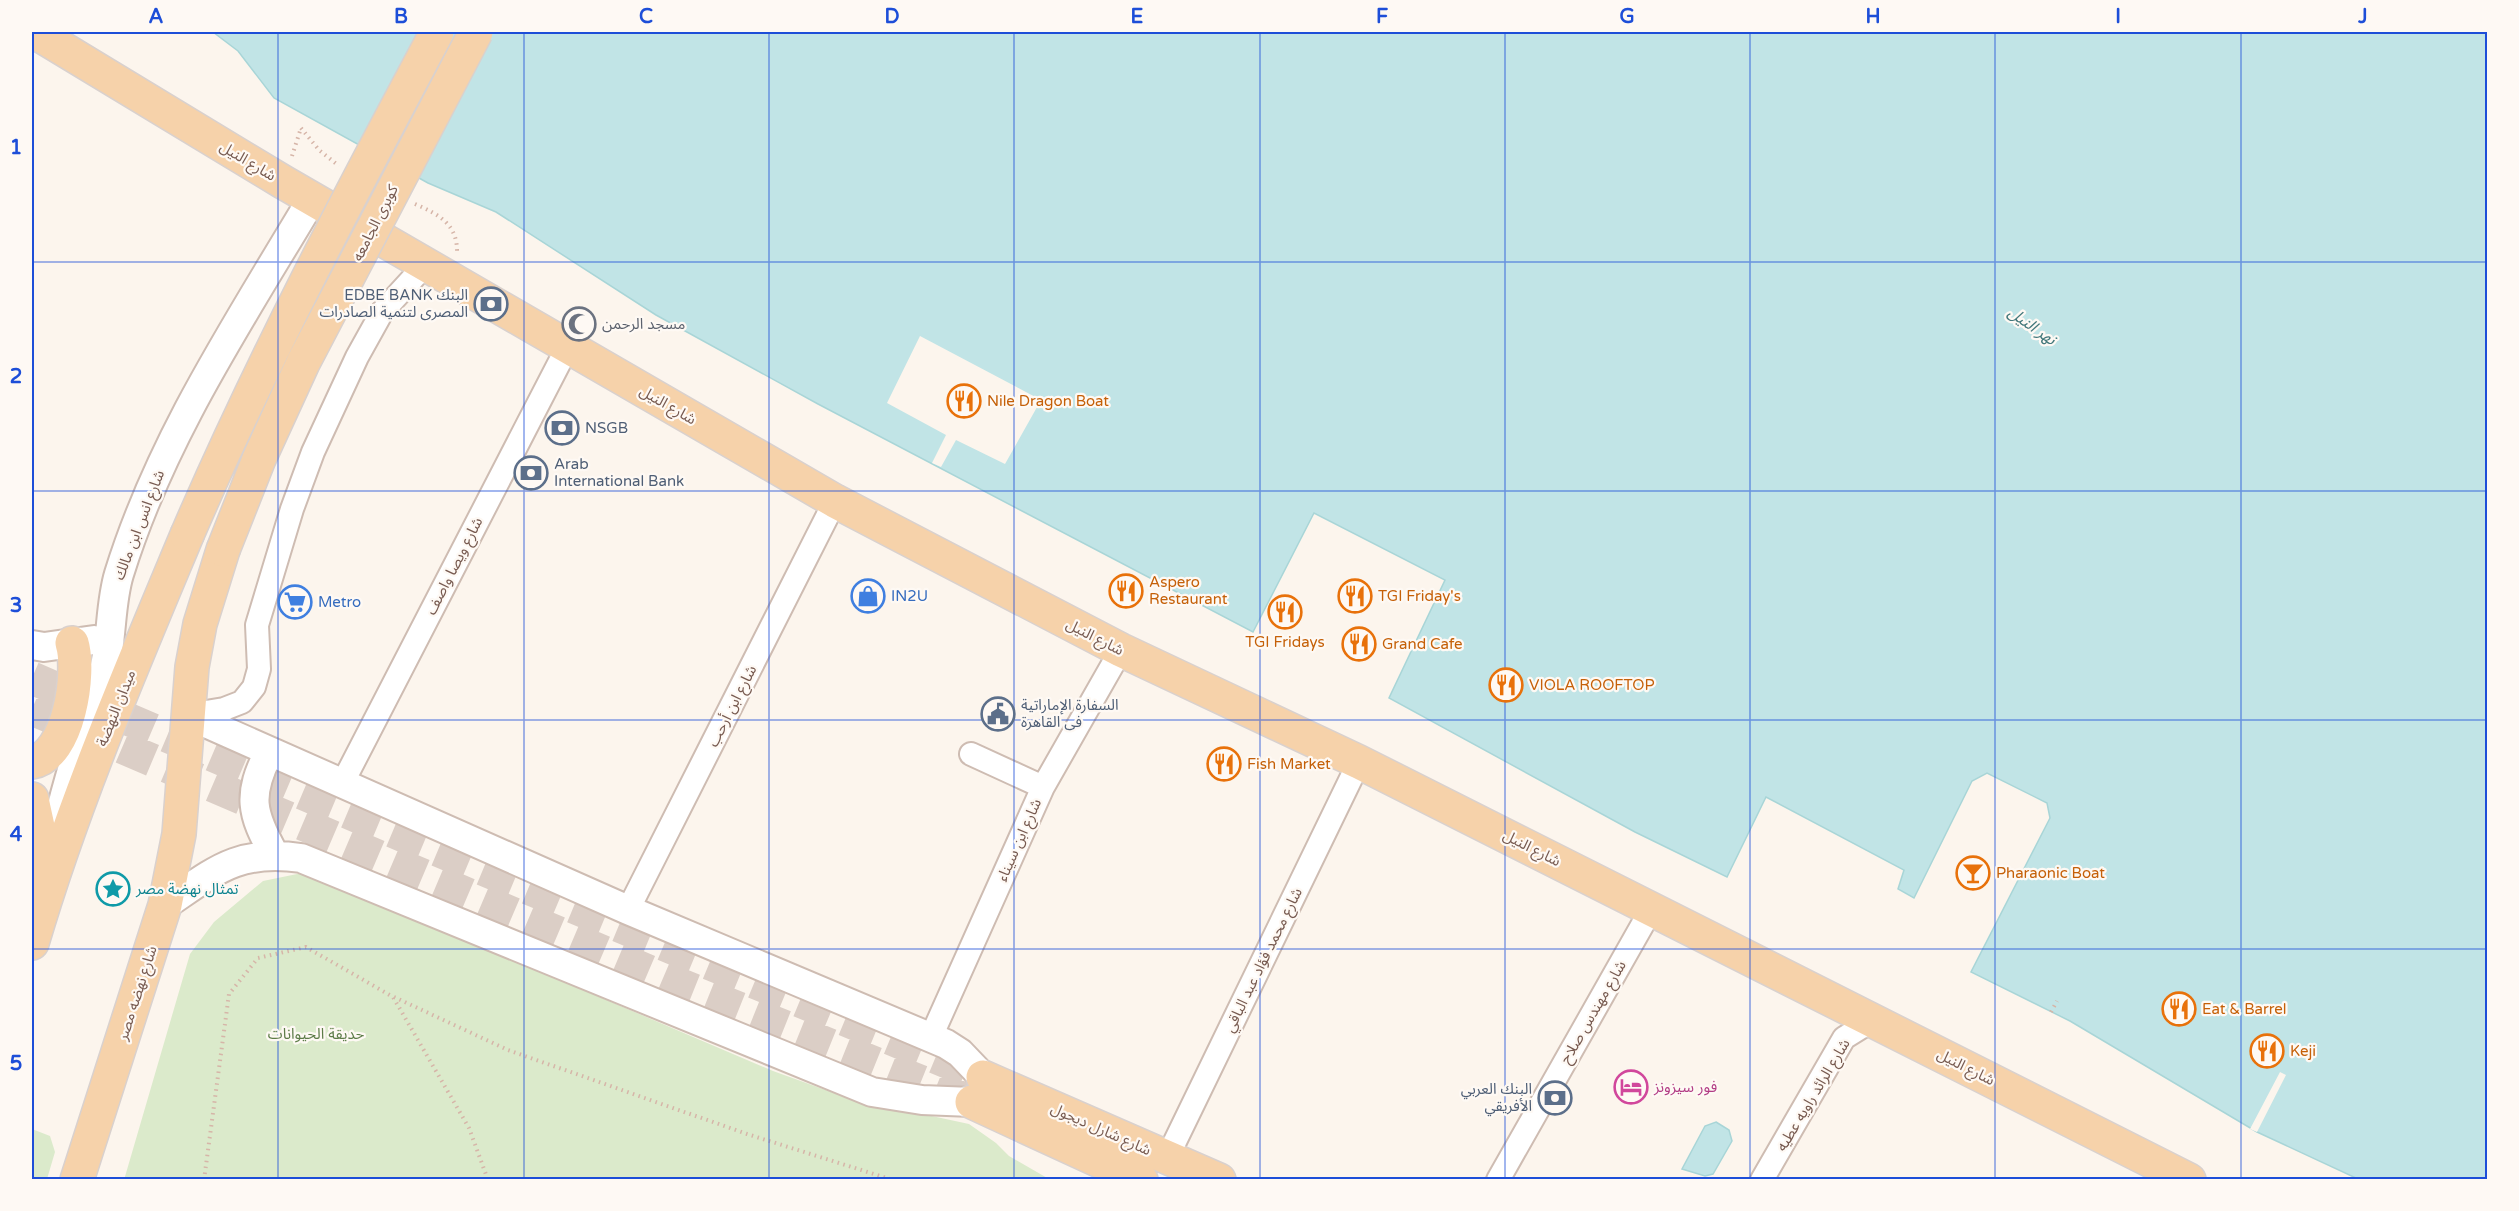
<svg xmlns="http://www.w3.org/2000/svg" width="2519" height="1211" font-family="'Varela Round','Noto Sans Arabic',sans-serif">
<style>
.green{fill:#dbeacb}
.water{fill:#c1e4e6;stroke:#a8d5d7;stroke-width:1.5}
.pier{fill:#fcf5ed}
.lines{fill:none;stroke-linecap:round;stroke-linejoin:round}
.primary-tunnel{stroke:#dbcec6;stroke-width:33;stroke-dasharray:33 16;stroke-linecap:butt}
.minor-casing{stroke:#cebcb2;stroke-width:26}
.tertiary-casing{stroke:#cebcb2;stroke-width:32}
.primary-casing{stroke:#d9d1ce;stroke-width:36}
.path{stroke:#d6b5a8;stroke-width:4;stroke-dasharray:1.5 4.5;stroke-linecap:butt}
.minor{stroke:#fff;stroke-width:22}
.tertiary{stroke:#fff;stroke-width:28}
.primary{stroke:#f6d2aa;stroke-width:33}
.primary-bridge-casing{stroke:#d9d1ce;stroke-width:36;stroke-linecap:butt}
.primary-bridge{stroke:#f6d2aa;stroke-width:33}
.grid{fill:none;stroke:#1d4ed8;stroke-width:1.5;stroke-opacity:0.55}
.labels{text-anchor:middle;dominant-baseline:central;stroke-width:4.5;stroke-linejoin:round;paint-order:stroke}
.street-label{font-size:15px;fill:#775a50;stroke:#fef9f4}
.service-label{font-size:15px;fill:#4e5e75;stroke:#fef9f4;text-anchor:start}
.worship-label{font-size:15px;fill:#5b616d;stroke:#fef9f4;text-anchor:start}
.food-label{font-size:15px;fill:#c56008;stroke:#fef9f4;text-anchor:start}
.shop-label{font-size:15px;fill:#366cbe;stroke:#fef9f4;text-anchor:start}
.culture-label{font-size:15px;fill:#0d838f;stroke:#fef9f4;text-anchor:start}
.park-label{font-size:15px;fill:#5d7c48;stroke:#fef9f4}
.hotel-label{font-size:15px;fill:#b23c85;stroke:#fef9f4;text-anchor:start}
.water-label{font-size:16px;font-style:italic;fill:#43787b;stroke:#fef9f4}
.neatline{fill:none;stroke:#1d4ed8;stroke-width:2}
.grid-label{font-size:20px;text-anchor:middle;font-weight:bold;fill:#1d4ed8}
</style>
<rect width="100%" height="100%" fill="#fcf5ed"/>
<path class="green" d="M302,873L318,877L773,1071L848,1098L969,1124L996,1143L1009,1156L1049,1179L124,1180L190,954L214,922L263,881Z
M32,1129L50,1136L55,1152L47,1179H32Z"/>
<path class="water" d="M213,32H2487V1179H2358L2257,1132L2070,1021L1971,972L2050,818L2047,803L1987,773L1972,781L1914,898L1898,889L1904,870L1766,797L1727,877L1635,832L1389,698L1445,580L1314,513L1253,632L818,404L656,315L496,212L428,183L274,98L238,51Z
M1716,1122L1729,1130L1732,1141L1713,1174L1705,1176L1682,1169L1705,1126Z"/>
<path class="pier" d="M920,336L1041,400L1005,464L956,440L941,467L932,463L946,435L887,403Z
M2280,1072L2286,1075L2257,1132L2250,1129Z"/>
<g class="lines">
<path class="primary-tunnel" d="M32,678C347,814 665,945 983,1077
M32,709L686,987L972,1102"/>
<g class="minor-casing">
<path id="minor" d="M188,715L224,709L242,702L254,687L259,669L257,625L292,509L313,452L357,357L382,312L426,264
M971,754L1043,787
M342,784L567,348
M628,910L835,501
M931,1037L1043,787L1121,650
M1167,1158L1359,762
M1498,1180L1652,908
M1762,1180L1844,1038L1873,1020"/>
</g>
<g class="tertiary-casing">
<path id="tertiary" d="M32,645L44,647L94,640
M188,715L628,910L946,1044L960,1053L983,1077
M269,752C247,795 251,813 274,854
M55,839C65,783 85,732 102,677C113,643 109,607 119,574C161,438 240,320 312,199
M165,905C215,871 237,849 301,858L872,1092L922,1100L972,1102"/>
</g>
<g class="primary-casing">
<path id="primary" d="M35,32L283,182L835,501L1121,650L1359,762L2189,1180
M32,762C69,756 81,672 72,643
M32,799L50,882
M32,943C73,804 131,669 187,535
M983,1077L1219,1180
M972,1102L1141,1180
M77,1180L165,905L179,834L192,667L200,624L223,550"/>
</g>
<path class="path" d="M301,128L319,150L339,166
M292,156L301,128
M415,204C438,214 458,224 457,253
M394,997L508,1050L747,1134L893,1180
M2051,1012L2057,1001
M204,1180L229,994L258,958L306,947L393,997L469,1128L488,1180"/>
<use href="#minor" class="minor"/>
<use href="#tertiary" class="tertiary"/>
<use href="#primary" class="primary"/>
<g class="primary-bridge-casing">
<path id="primary-bridge" d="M187,535C261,363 349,197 437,32
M223,550L259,459L303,363L476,32"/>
</g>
<use href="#primary-bridge" class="primary-bridge"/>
</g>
<path class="grid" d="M278,32V1180M524,32V1180M769,32V1180M1014,32V1180M1260,32V1180M1505,32V1180M1750,32V1180M1995,32V1180M2241,32V1180M32,262H2488M32,491H2488M32,720H2488M32,949H2488"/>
<defs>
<g id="bank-ring" transform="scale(1.725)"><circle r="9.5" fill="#fef9f4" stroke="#5c6f8a" stroke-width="1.5"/><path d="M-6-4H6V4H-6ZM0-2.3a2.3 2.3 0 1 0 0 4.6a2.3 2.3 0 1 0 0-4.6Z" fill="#5c6f8a"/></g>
<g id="mosque-ring" transform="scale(1.725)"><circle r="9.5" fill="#fef9f4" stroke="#6b7280" stroke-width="1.5"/><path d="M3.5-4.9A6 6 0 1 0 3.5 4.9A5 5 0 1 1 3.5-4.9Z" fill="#6b7280"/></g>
<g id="restaurant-ring" transform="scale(1.725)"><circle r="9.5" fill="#fef9f4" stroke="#e8710a" stroke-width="1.5"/><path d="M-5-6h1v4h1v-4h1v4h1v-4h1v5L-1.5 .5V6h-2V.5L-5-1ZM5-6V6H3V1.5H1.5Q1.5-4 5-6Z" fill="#e8710a"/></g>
<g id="shop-ring" transform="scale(1.725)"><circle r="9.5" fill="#fef9f4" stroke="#3f7fe0" stroke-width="1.5"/><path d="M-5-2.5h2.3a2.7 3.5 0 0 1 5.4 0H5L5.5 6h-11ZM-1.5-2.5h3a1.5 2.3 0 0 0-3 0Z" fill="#3f7fe0"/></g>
<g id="supermarket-ring" transform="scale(1.725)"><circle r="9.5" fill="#fef9f4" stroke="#3f7fe0" stroke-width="1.5"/><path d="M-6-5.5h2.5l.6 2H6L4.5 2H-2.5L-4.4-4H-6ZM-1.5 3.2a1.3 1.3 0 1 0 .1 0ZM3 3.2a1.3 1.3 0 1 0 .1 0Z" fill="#3f7fe0"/></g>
<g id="civic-ring" transform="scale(1.725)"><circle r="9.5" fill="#fef9f4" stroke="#5c6f8a" stroke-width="1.5"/><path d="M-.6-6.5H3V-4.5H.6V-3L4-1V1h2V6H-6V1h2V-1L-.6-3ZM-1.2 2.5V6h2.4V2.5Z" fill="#5c6f8a"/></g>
<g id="bar-ring" transform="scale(1.725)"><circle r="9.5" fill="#fef9f4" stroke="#e8710a" stroke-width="1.5"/><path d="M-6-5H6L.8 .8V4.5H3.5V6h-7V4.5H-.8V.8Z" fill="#e8710a"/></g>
<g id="sight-ring" transform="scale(1.725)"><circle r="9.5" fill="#fef9f4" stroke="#0f9aa8" stroke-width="1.5"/><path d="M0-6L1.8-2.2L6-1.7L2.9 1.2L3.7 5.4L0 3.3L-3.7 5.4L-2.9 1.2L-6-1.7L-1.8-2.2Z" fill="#0f9aa8"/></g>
<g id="hotel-ring" transform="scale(1.725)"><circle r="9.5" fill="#fef9f4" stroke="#d1479c" stroke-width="1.5"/><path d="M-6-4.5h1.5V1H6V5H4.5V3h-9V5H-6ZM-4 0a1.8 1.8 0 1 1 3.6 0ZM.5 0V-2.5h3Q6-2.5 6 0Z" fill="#d1479c"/></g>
</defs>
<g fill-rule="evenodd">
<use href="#bank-ring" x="491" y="304"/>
<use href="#mosque-ring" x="579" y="324"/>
<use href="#restaurant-ring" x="964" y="401"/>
<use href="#bank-ring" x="562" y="428"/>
<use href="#bank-ring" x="531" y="473"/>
<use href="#restaurant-ring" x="1126" y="591"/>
<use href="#shop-ring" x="868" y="596"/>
<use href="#restaurant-ring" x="1355" y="596"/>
<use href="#supermarket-ring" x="295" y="602"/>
<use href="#restaurant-ring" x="1285" y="612"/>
<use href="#restaurant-ring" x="1359" y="644"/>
<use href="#restaurant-ring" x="1506" y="685"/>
<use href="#civic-ring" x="998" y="714"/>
<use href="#restaurant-ring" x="1224" y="764"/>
<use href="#bar-ring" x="1973" y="873"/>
<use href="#sight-ring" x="113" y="889"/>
<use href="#restaurant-ring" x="2179" y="1009"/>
<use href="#restaurant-ring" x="2267" y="1051"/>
<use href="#hotel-ring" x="1631" y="1087"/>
<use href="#bank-ring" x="1555" y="1098"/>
</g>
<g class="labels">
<g class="street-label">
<text transform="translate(248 161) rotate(31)">شارع النيل</text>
<text transform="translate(375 223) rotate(-63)">كوبرى الجامعه</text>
<text transform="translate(668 405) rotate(30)">شارع النيل</text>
<text transform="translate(139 525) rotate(-69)">شارع انس ابن مالك</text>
<text transform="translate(454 566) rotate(-63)">شارع ويصا واصف</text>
<text transform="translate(1095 637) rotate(27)">شارع النيل</text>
<text transform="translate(732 706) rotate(-63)">شارع ابن أرحب</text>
<text transform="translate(116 708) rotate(-68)">ميدان النهضة</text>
<text transform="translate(1019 840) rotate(-66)">شارع ابن سيناء</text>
<text transform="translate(1532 848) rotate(27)">شارع النيل</text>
<text transform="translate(1263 960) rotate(-64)">شارع محمد فؤاد عبد الباقي</text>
<text transform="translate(137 993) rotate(-72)">شارع نهضه مصر</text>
<text transform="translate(1593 1012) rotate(-60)">شارع مهندس صلاح</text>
<text transform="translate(1966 1067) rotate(27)">شارع النيل</text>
<text transform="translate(1813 1095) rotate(-59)">شارع الرائد راويه عطيه</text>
<text transform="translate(1101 1129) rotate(24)">شارع شارل ديجول</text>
</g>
<g class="service-label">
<text x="468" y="295" text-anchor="end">EDBE BANK البنك<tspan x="468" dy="17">المصرى لتنمية الصادرات</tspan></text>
<text x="585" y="428">NSGB</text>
<text x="554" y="464">Arab<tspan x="554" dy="17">International Bank</tspan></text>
<text x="1021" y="705">السفارة الإماراتية<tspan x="1021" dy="17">فى القاهرة</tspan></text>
<text x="1532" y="1089" text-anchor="end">البنك العربي<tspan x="1532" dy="17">الأفريقي</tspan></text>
</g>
<g class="worship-label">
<text x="602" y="324">مسجد الرحمن</text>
</g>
<g class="food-label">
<text x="987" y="401">Nile Dragon Boat</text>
<text x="1149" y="582">Aspero<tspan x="1149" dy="17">Restaurant</tspan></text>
<text x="1378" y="596">TGI Friday's</text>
<text x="1285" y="642" text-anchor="middle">TGI Fridays</text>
<text x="1382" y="644">Grand Cafe</text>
<text x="1529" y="685">VIOLA ROOFTOP</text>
<text x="1247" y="764">Fish Market</text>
<text x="1996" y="873">Pharaonic Boat</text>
<text x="2202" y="1009">Eat &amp; Barrel</text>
<text x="2290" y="1051">Keji</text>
</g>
<g class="shop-label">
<text x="891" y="596">IN2U</text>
<text x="318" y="602">Metro</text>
</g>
<g class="culture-label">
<text x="136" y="889">تمثال نهضة مصر</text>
</g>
<g class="park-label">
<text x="316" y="1034">حديقة الحيوانات</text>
</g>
<g class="hotel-label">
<text x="1654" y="1087">فور سيزونز</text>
</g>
<g class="water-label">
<text transform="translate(2032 326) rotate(35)">نهر النيل</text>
</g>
</g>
<rect width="2519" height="1211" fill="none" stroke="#fef9f4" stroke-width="66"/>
<rect x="33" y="33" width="2453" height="1145" class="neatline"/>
<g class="grid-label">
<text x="156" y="23">A</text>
<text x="401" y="23">B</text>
<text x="646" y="23">C</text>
<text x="892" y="23">D</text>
<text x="1137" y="23">E</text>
<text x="1382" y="23">F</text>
<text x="1627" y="23">G</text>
<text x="1873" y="23">H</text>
<text x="2118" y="23">I</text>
<text x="2363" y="23">J</text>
<text x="16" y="154">1</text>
<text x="16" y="383">2</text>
<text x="16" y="612">3</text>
<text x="16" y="841">4</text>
<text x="16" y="1070">5</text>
</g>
</svg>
